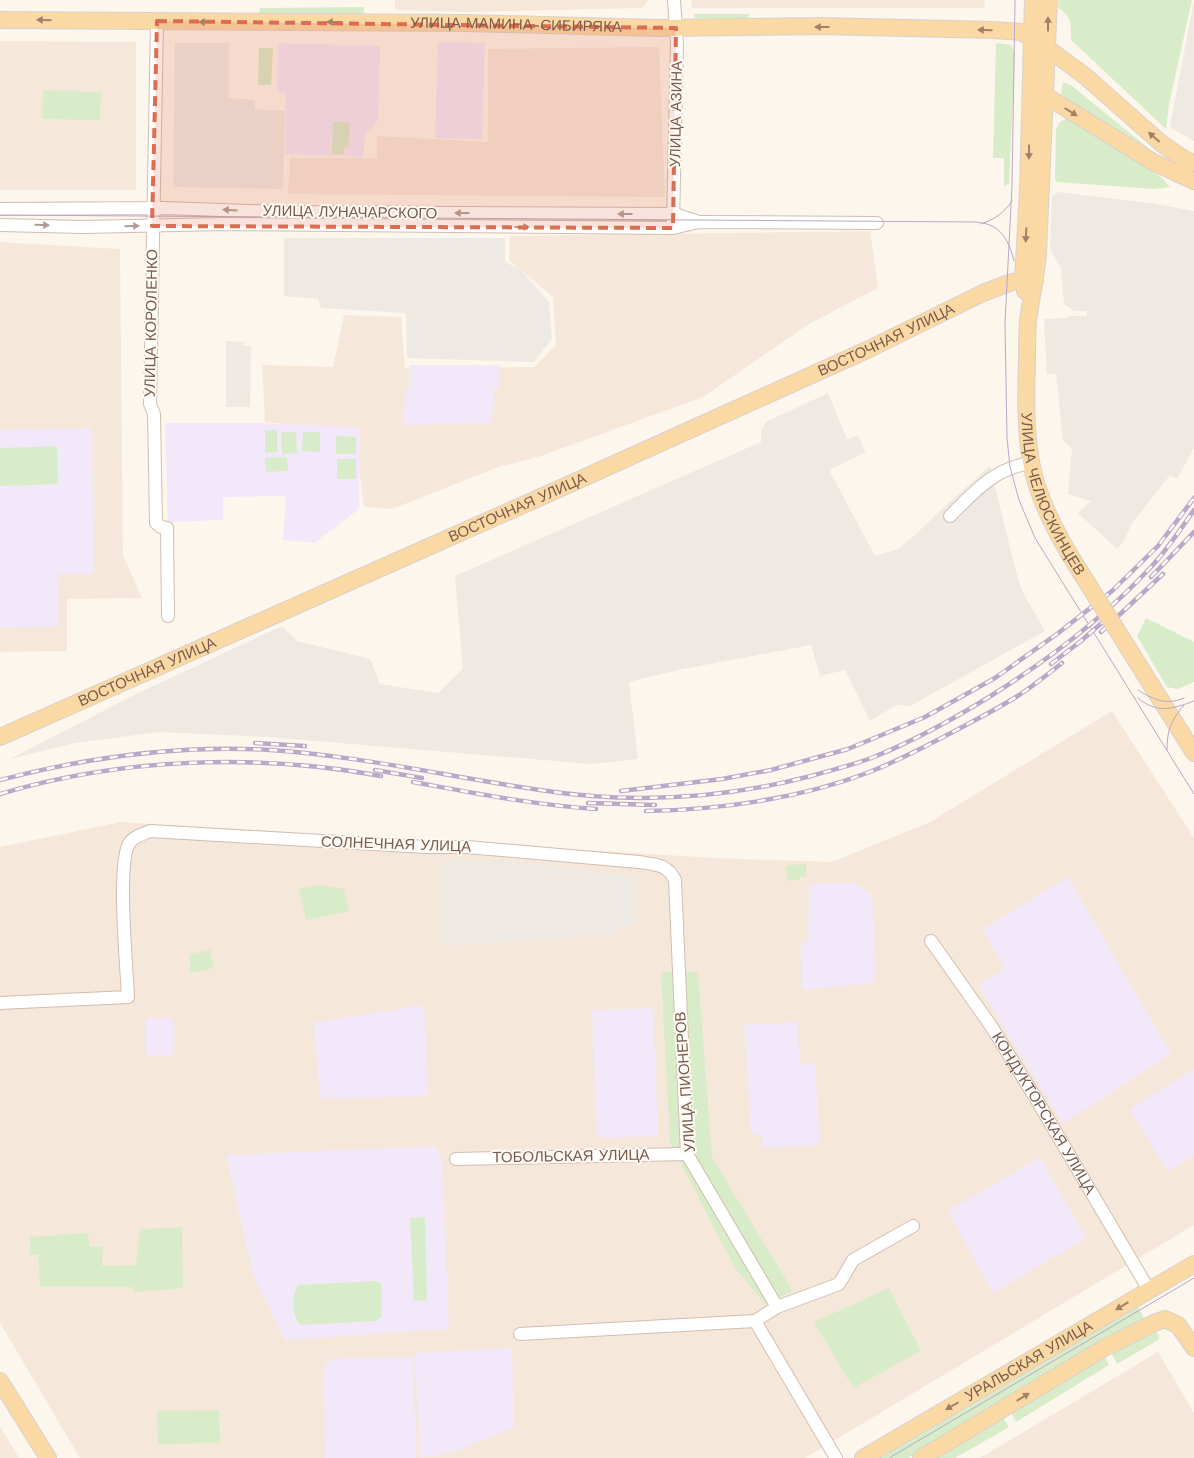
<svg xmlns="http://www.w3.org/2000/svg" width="1194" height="1458" font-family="'Work Sans',sans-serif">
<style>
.residential{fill:#f5e8da}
.industrial{fill:#efe9e4}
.education{fill:#f3e8fa}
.green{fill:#d8ecc9}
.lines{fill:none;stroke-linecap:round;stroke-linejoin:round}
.minor-casing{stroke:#d1beb0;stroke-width:14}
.major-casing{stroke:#dad1cd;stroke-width:18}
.minor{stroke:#fff;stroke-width:12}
.major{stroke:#fbd9a5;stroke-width:16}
.tram{stroke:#b9a8c9;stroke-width:1}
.rail-casing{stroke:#b9a8c9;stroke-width:4.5}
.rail{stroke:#fffaf3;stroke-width:2.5;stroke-dasharray:8;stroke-linecap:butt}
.major-bridge-casing{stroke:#dad1cd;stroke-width:18;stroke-linecap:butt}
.major-bridge{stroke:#fbd9a5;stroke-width:16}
.oneway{fill:#a18267}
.oneway2{fill:#af9d94}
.marked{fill:#dc6d51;fill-opacity:0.2;stroke:#dc6d51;stroke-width:4;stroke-dasharray:10 6;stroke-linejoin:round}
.labels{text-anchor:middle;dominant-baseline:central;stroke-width:4;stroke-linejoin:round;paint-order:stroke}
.street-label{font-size:15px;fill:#7a5c4d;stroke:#fffaf3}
</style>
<rect width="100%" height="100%" fill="#fdf6ec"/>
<path class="residential" d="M395,0H648L642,8L469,12L395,10Z
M692,0H985L984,8H691Z
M0,41L136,42V190H0Z
M659,47L665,197L288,194L290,158H377V136L488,142V49Z
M870,231L878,288L809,324L703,397L538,457L498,467L392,509L364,507L354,431L265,422L262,365L333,367L344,315L401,317L405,368L534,367L556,345L553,297L509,260L510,236Z
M0,242L120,249L123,555L142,598L67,599V651L0,652Z
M1112,711L1194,838V1225L805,1458H80L0,1323V847L121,822L716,858L832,862L930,822Z
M1158,1352L1194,1413V1458H980Z
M0,1426L19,1458H0Z"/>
<path class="industrial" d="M1194,0V141L1170,127Z
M175,43H229V98L255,100V109L285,111L283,189L173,187Z
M1057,192L1151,203L1194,211V448L1177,479L1170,475L1132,523L1124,541L1117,549L1078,513L1091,501L1068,494L1072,449L1063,440L1056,374H1047L1044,319L1068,318L1069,316H1087V311H1074L1064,304L1061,267L1054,257L1050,248L1052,197Z
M284,238H505V262L520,269L549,302L552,339L534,362L407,358L406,313L321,308L318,299L284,296Z
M226,341L245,342L242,346H251L250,407H226Z
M828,393L847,439L858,436L866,452L829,470L875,556L898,549L916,534L943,508L990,466L1015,568L1022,591L1045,631L910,706L896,705L870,721L845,670L820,676L811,645L678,670L629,682L638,759L591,764L268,737L159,732L75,743L10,759L134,695L282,626L297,641L370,659L380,684L438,693L463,669L455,576L761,442V430L766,422Z
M472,861H509L635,877L636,925L620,926V934L442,946L440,862Z"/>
<path class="education" d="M438,42L485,43L482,139L435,138Z
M278,43L380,46L378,120L365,135L363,157L285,154L286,93L277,92Z
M409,365H500L499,388H494L492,423L403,425L405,390H409Z
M165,423H257L360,427L359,509L314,543L283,540L286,496L223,497V520L168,522Z
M92,428L94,574H57L58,627L0,628V430Z
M1068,877L1171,1054L1063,1124L978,985L1005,969L983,929Z
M855,883L872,895L876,983L802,990L801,943H808L809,884Z
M424,1005L428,1096L321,1099L313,1023Z
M653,1008L658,1136L597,1138L592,1010Z
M146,1018H173V1055H146Z
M797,1022L800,1064H815L820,1145L762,1148L761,1134L751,1135L744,1025Z
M1194,1069V1155L1168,1172L1130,1109Z
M436,1146L442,1160L449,1329L285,1340L253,1275L226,1155Z
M1040,1157L1086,1238L993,1293L948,1211Z
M512,1348L514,1427L457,1451L420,1458L415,1353Z
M413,1357L416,1458H326L323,1368L331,1359Z"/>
<path class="green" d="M1059,0H1192L1169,104L1166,129L1071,40C1071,22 1072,19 1058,7Z
M364,7V15L259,13L260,8Z
M694,14H749L748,18L747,19L697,18L694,17Z
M996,43L1011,45L1015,53L1009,183L1004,186V158H993Z
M259,48H273L271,85H258Z
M1063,82L1071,85L1158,156L1061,95Z
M43,90L101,92L100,120L42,119Z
M1067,118L1075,120L1162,178L1170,187L1154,189L1057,182L1055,180L1056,129L1060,122Z
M333,122H350L349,147L344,148V154H332Z
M265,430H277V452L265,453Z
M281,432H296L297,453L282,454Z
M303,432H320V452L302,451Z
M336,436L356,437V454H336Z
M57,446L58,484L0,486V448Z
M287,457L288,471L266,472L265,458Z
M337,459H356V479H337Z
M1146,618L1194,642V682L1177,689L1167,687L1137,636Z
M806,864V877H800V879L787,881L786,865Z
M320,885L344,889L349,911L306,920L299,889Z
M210,950L214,968L190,973V954Z
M661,972H698L712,1157L793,1291L765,1304L735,1268L670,1143Z
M425,1217L427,1300L414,1301L410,1218Z
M182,1227L183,1288L135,1292L132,1287L40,1286L38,1255H30V1237L88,1233L90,1247L103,1246L102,1266L136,1265L140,1229Z
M374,1281L381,1283L382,1316L376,1321L300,1325C291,1314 291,1296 298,1285Z
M889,1288L921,1351L853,1388L814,1322Z
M1138,1307L1145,1320L908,1458H878Z
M1154,1327L1159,1336L1158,1340L1117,1364L1110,1350Z
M1104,1356L1109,1365L1016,1422L1012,1415L1014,1407Z
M219,1410L220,1443L158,1444L157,1411Z
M999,1417L1004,1419L1009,1427L955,1458H924Z"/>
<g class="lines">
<g class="minor-casing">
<g id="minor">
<path d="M157,21L150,404L154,414L156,523L161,527L167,528L168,616"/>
<path d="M0,209L164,208L280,212L674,214L696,221"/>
<path d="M673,222L677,44L674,0"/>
<path d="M0,225L83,227L224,224L673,228L699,222L877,223"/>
<path d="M950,516C975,491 995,468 1031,463"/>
<path id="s1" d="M931,941L991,1026L1035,1097L1149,1290"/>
<path d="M0,1003L128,997C127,969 116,861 130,842C135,836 143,834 150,831L426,847H467L639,862C656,865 667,864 675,880L687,1154L777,1307"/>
<path d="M456,1159L687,1154"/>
<path d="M755,1321L836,1458"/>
<path d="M520,1334L755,1321L777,1307L839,1284L853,1260L913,1226"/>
</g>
</g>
<g class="major-casing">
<g id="major">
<path id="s2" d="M1049,0L1038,253C1036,276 1031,298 1028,321C1027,333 1027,346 1027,359C1026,393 1025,428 1031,462C1038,501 1059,539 1081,573"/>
<path id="s3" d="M0,20L466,23L658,28L821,26L993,30L1021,32L1047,48L1085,76L1162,144L1184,159L1194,163"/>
<path d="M1038,91L1153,162L1194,181"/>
<path d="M1025,291L1023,280L1028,190L1033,0"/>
<path d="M1130,651L1194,753"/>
<path id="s4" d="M0,737L541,497L867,350L983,293L1012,282L1023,280L1035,281"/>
<path d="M0,1381L48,1458"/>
<path id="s5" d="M863,1458L1194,1264"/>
<path d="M921,1458L1104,1348L1154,1323L1165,1319L1178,1325L1194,1348"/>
</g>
</g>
<use href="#minor" class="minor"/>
<use href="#major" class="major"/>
<path class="tram" d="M1015,0L1012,186L1005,323L1007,438L1010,467L1019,500L1035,538L1194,794
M0,215L974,222C999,223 1008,237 1014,261
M981,224C994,220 1005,212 1012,201
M1138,690C1152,699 1166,706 1184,698
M1138,698C1157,714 1172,709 1194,701
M1167,750C1167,729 1171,721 1184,705
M889,1458L1194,1278"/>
<g class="rail-casing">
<path id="rail" d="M1151,577L1194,532
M1101,632L1163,574
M1051,664L1081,641L1104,621
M255,743L305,746
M375,770L422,778
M0,780C88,757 179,745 270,750C361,756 450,777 540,790C630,804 723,799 811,776C832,770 853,765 874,757C913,741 952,720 989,697C1045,662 1106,616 1151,567C1167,550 1180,530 1194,510
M413,782C474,793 534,805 596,809
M621,791L722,779L771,770L848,749L925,717L995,678L1057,634L1112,591L1158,546L1194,498
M0,794C121,758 257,753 381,776
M588,803L655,805
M646,811C718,810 798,799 867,773C901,760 934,742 966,725C983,716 1000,707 1016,697C1032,687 1047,675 1062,663"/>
</g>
<use href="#rail" class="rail"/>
<g class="major-bridge-casing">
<path id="major-bridge" d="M1081,573L1130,651"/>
</g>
<use href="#major-bridge" class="major-bridge"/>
</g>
<defs><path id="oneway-solid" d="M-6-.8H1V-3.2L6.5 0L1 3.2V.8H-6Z" transform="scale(1.25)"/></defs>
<g class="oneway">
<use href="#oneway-solid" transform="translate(44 20) rotate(-179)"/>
<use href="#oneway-solid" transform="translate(206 22) rotate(-180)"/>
<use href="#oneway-solid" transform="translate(334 22) rotate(-180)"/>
<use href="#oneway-solid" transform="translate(1048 24) rotate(-90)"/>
<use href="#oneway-solid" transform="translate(822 27) rotate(-180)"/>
<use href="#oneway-solid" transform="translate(985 30) rotate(-179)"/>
<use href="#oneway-solid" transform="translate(1071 112) rotate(32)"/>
<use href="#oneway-solid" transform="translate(1154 137) rotate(-139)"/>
<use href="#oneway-solid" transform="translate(1029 152) rotate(91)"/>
<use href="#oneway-solid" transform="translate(1026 235) rotate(93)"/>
<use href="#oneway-solid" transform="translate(1122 1306) rotate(149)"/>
<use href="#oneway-solid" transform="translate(1023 1397) rotate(-31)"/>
<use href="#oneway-solid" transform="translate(952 1406) rotate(150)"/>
</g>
<g class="oneway2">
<use href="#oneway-solid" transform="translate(230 210) rotate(-176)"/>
<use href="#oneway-solid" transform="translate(462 213) rotate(-180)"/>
<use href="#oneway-solid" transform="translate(625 214) rotate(-180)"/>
<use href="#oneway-solid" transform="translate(42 225) rotate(1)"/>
<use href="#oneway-solid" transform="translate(132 226) rotate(-1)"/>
<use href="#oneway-solid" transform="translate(522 227)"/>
</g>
<path class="marked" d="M157,21L676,28L673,228L152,226Z"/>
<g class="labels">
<g class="street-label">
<text stroke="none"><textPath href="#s3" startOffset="516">УЛИЦА МАМИНА-СИБИРЯКА</textPath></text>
<text transform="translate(676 114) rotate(-89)">УЛИЦА АЗИНА</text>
<text transform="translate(350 212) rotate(1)">УЛИЦА ЛУНАЧАРСКОГО</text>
<text transform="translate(151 323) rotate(-89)">УЛИЦА КОРОЛЕНКО</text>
<text stroke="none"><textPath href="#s4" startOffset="971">ВОСТОЧНАЯ УЛИЦА</textPath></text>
<text stroke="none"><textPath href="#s2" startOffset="500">УЛИЦА ЧЕЛЮСКИНЦЕВ</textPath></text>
<text stroke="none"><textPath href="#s4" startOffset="566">ВОСТОЧНАЯ УЛИЦА</textPath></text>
<text stroke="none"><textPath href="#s4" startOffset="161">ВОСТОЧНАЯ УЛИЦА</textPath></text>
<text transform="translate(396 844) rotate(2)">СОЛНЕЧНАЯ УЛИЦА</text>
<text transform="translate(685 1082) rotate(-94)">УЛИЦА ПИОНЕРОВ</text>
<text stroke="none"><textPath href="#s1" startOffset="206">КОНДУКТОРСКАЯ УЛИЦА</textPath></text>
<text transform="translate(571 1156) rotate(-1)">ТОБОЛЬСКАЯ УЛИЦА</text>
<text stroke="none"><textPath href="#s5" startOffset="192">УРАЛЬСКАЯ УЛИЦА</textPath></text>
</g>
</g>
</svg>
